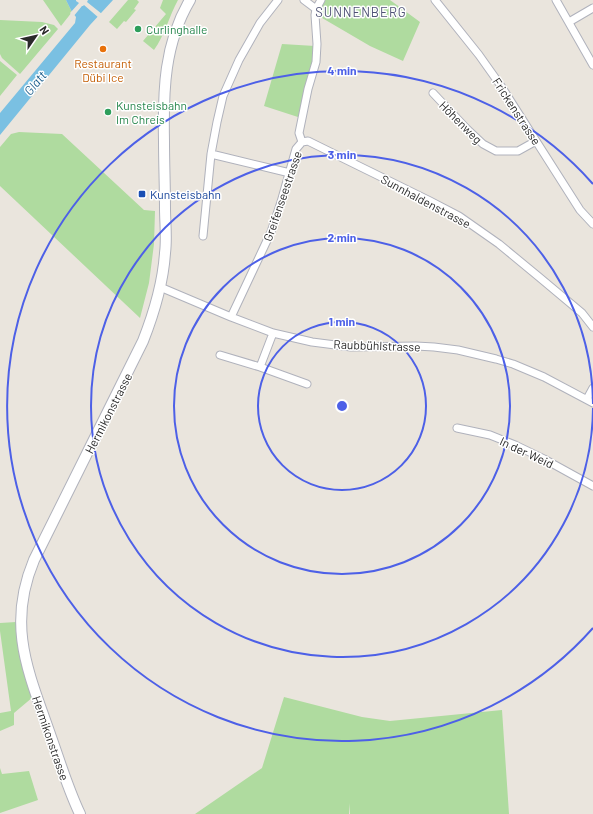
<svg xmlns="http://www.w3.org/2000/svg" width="593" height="814" font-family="Barlow,sans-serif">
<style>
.green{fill:#afdb9f}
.water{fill:#7ac0e2}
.pier{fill:#eae5dd}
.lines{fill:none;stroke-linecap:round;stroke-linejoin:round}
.street-casing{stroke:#b0b2bc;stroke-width:9}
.secondary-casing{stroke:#b0b2bc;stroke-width:12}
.street{stroke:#fff;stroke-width:7}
.secondary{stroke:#fff;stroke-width:10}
.ring{fill:none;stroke:#4d60e7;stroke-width:2}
.leisure-dot{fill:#2e9e5b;stroke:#fff;stroke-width:1.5}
.food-dot{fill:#e8710a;stroke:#fff;stroke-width:1.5}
.transit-dot{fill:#1a4fb4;stroke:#fff;stroke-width:1.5}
.labels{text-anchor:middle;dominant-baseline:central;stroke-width:3;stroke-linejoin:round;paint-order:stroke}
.leisure-label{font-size:12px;fill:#27864d;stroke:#fff;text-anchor:start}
.food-label{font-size:12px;fill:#c56008;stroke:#fff}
.street-label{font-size:12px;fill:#2a2a2a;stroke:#fff}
.transit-label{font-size:12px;fill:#164399;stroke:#fff;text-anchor:start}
.neighbourhood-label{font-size:13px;letter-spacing:1px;fill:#4f5375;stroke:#fff}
.water-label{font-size:13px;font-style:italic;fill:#1b5e8c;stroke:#fff}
.centre{fill:#4d60e7;stroke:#fff;stroke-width:2}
.ring-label{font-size:12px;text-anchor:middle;font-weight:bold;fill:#4d60e7;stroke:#fff;stroke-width:3;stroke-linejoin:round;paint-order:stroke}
</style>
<rect width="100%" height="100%" fill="#eae5dd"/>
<path class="green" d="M43,0H66L72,12L61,26Z
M128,0H137L139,2L134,9L136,10L126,22L124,21L117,29L109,22Z
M163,0H178C169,16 165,35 154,50L143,41L166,14L160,8Z
M323,0H390L420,22L403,61L370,46L317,15Z
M0,20L42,22L54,25L58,29L20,74L2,58L0,54Z
M282,44L315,46L313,68L301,118L264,106Z
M0,61L17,75L0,96Z
M19,132L62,134L144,210L155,211L154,244L149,283L140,318L0,186V147L11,134Z
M16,622L20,653L33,697L14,713V725L0,731V713L11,711L0,631V623Z
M284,697L362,717L390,721L502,710L509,814H350L349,803V814H195L262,768Z
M0,768L2,774L29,771L38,800L0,813Z"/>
<path class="water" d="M66,0H113L90,25L0,135V113L75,23L76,17L72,12Z"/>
<path class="pier" d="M76,0H88L87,2L102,14L99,18L84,5L83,6H82L73,17L70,13L79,3L76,1Z"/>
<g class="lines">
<g class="street-casing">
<path id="street" d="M304,0L316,9
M435,0L479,55L501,86L580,210L593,224
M556,0L593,65
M569,22L593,8
M433,93L467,129L483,144L496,151H518L536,141
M302,142L308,141L430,201L459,216L499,244L539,277L582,313L593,327
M302,142L299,133L308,89L316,62L317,44L315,15L316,9L321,0
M211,154L290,173
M203,236L211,154L217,122L223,96L239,60L260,23L278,0
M160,287L231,317L273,333L312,342L351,347L416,346L434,347L458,350L496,359L513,364L544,377L593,403
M231,317L271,232L281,202L296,149L302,142
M220,355L260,367L273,333
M260,367L307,384
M587,399L593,388
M457,428L490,435L515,445L544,459L593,486"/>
</g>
<g class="secondary-casing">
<path id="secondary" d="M80,814C68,789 60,762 51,737C29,673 6,627 34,560L143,341C154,313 163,284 165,253C167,238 165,223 165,208C165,186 164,163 164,141C163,91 164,44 190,0"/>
</g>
<use href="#street" class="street"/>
<use href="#secondary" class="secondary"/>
</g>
<g class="ring">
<circle cx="342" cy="406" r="84"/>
<circle cx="342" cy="406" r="168"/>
<path d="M593 408A251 251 0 1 1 593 404"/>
<path d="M593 628A335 335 0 1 1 593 184"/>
</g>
<g class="leisure-dot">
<circle cx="138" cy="29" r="4"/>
<circle cx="108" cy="112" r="4"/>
</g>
<circle class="food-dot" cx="103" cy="49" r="4"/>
<rect class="transit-dot" x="138" y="190" width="8" height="8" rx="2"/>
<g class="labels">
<g class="leisure-label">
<text x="146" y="29">Curlinghalle</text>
<text x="116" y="105">Kunsteisbahn<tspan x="116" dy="14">Im Chreis</tspan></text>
</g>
<g class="food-label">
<text x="103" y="63">Restaurant<tspan x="103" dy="14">Dübi Ice</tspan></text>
</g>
<g class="street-label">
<text transform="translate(517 111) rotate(57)">Frickenstrasse</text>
<text transform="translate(461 122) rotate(45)">Höhenweg</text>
<text transform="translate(282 196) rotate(-71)">Greifenseestrasse</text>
<text transform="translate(426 201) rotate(28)">Sunnhaldenstrasse</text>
<text transform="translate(377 345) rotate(2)">Raubbühlstrasse</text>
<text transform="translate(108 413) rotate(-63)">Hermikonstrasse</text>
<text transform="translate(527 452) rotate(25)">In der Weid</text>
<text transform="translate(51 738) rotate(71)">Hermikonstrasse</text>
</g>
<g class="transit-label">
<text x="150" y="194">Kunsteisbahn</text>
</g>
<g class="neighbourhood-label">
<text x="361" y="12">SUNNENBERG</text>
</g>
<g class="water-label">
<text transform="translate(35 83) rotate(-50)">Glatt</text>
</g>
</g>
<circle cx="342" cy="406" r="6" class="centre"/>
<g class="ring-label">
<text x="342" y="75">4 min</text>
<text x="342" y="159">3 min</text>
<text x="342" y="242">2 min</text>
<text x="342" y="326">1 min</text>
</g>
<g transform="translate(36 36) rotate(56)" stroke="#ffffff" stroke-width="3" paint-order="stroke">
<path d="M0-3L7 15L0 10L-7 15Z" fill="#2a2a2a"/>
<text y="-6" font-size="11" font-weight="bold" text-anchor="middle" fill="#2a2a2a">N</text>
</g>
</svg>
